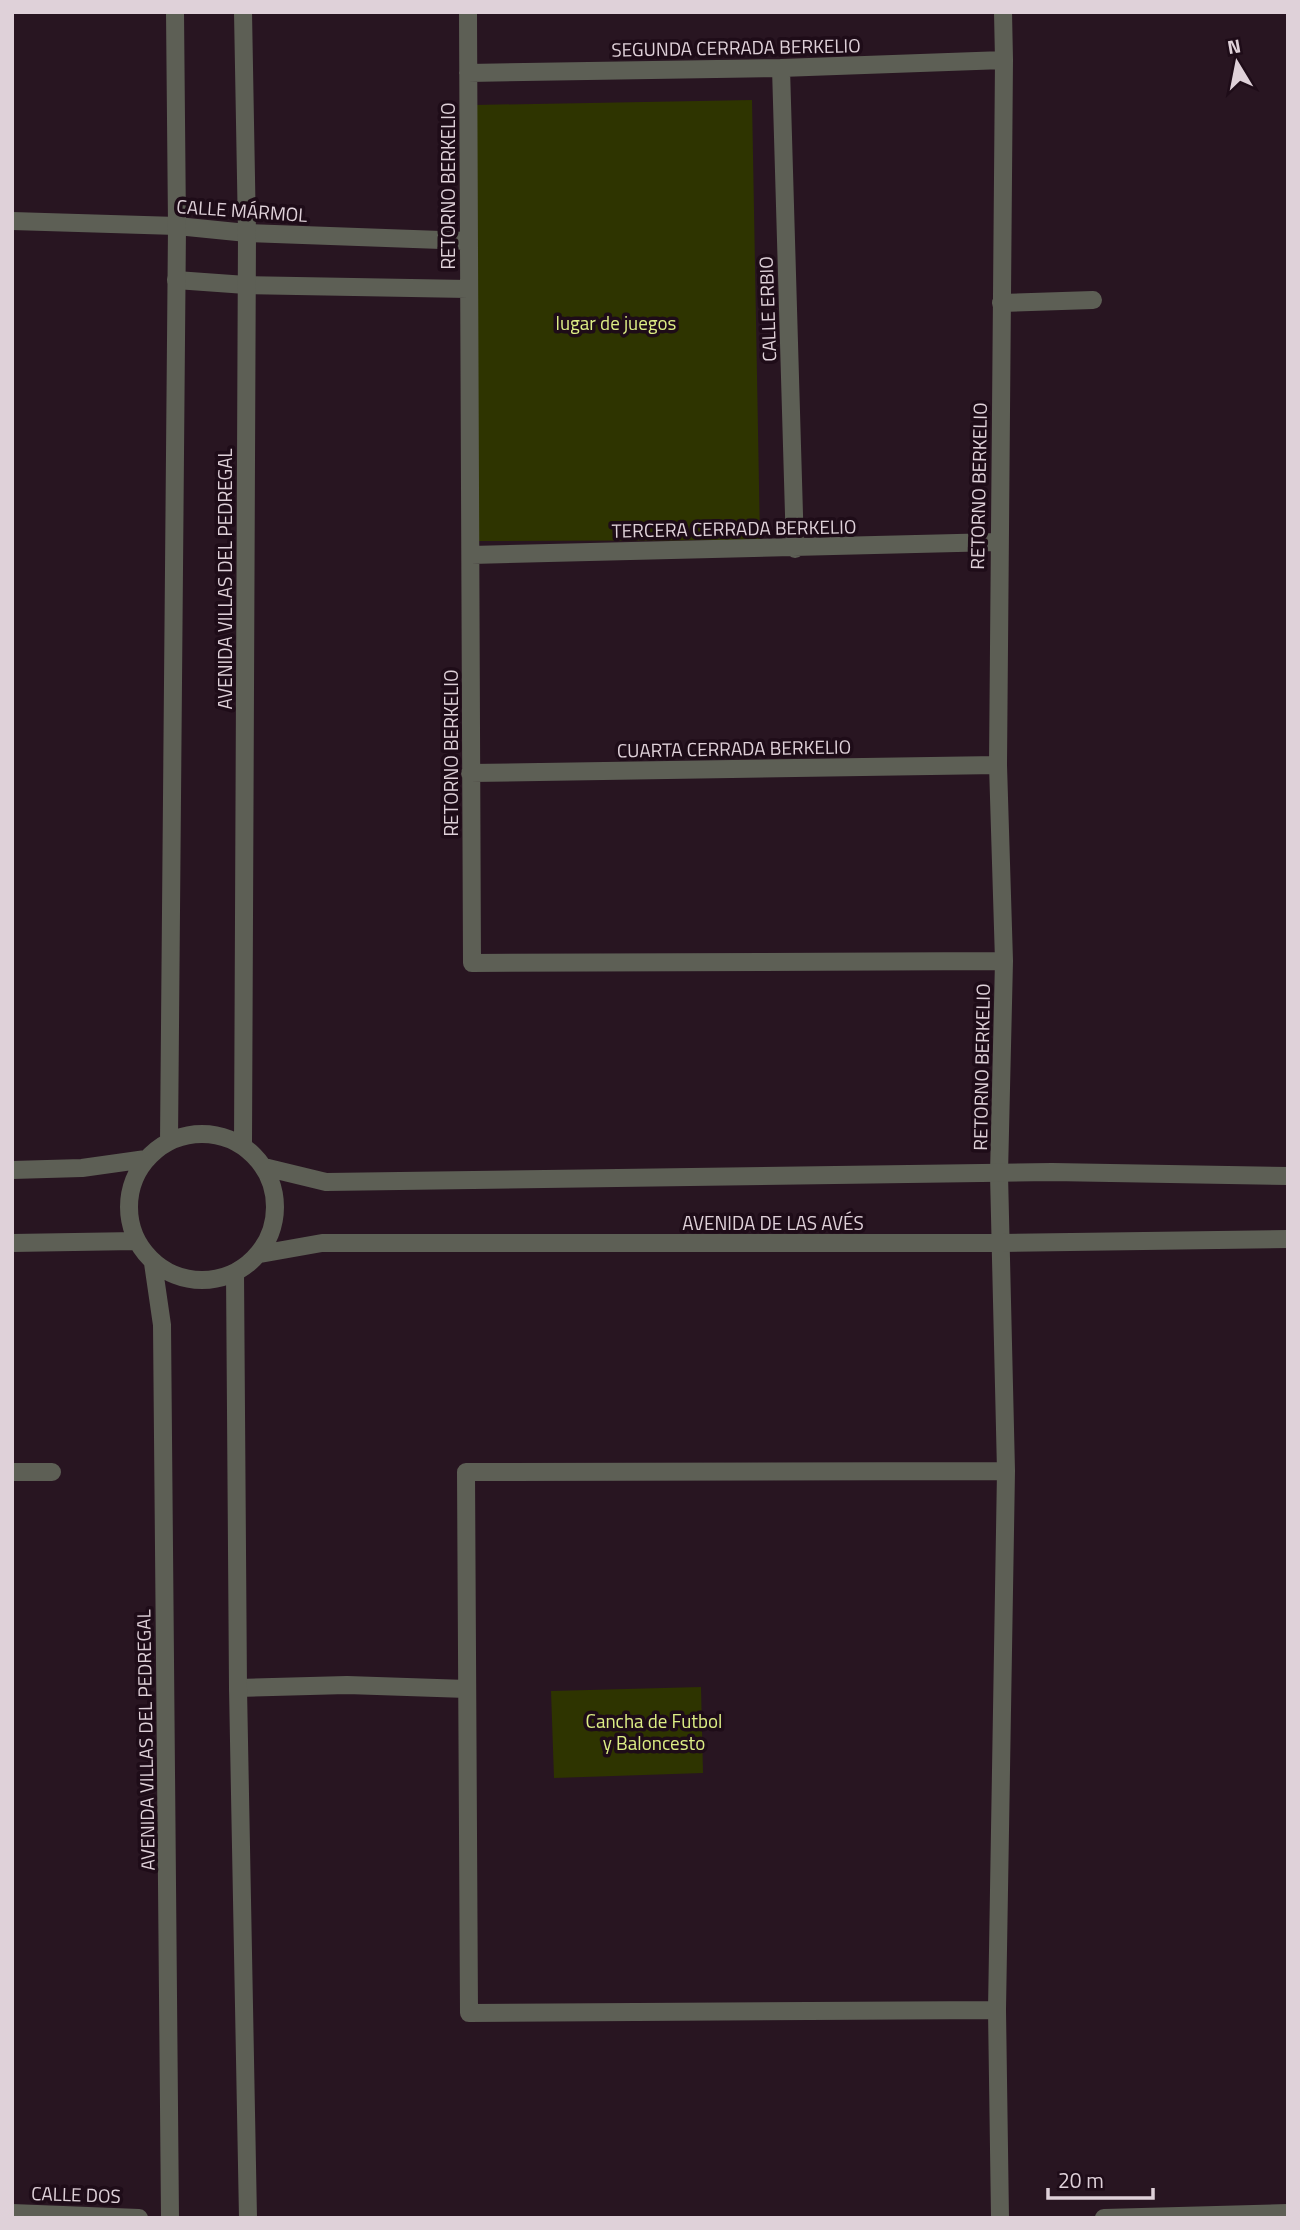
<svg xmlns="http://www.w3.org/2000/svg" width="1300" height="2230" font-family="'Titillium Web',sans-serif">
<style>
.green{fill:#2e3400}
.lines{fill:none;stroke-linecap:round;stroke-linejoin:round}
.minor{stroke:#5d5f55;stroke-width:18}
.tertiary{stroke:#5d5f55;stroke-width:18}
.labels{text-anchor:middle;dominant-baseline:central;stroke-width:7;stroke-linejoin:round;paint-order:stroke}
.street-label{font-size:19px;fill:#dfd1d9;stroke:#1e0c18}
.park-label{font-size:19px;fill:#ddee85;stroke:#1e0c18}
</style>
<rect width="100%" height="100%" fill="#281521"/>
<path class="green" d="M752,100L760,540L478,541L474,105Z
M701,1687L703,1773L554,1778L551,1691Z"/>
<g class="lines">
<path class="minor" d="M468,12L472,963L1004,961
M781,68L795,549
M468,73L781,68L1004,60
M12,221L177,226L247,233L469,241
M176,280L246,285L468,289
M1001,303L1093,300
M471,555L998,542
M470,773L998,765
M12,1472H52
M238,1688L347,1685L467,1689
M997,2010L469,2013L466,1472L1006,1471
M12,2213L139,2218
M1000,2218L997,2010L1006,1471L999,1174L1004,961L998,765L1004,60L1003,12
M1104,2218L1288,2213"/>
<path class="tertiary" d="M129 1207a73 73 0 1 1 146 0a73 73 0 1 1-146 0Z
M169,1141L177,226L175,12
M243,1145L247,233L243,12
M264,1167L326,1182L1052,1172L1288,1176
M12,1170L82,1168L146,1159
M12,1243L136,1241
M260,1254L322,1243H1001L1288,1239
M153,1263L162,1325L170,2218
M235,1273L238,1688L248,2218"/>
</g>
<g class="labels">
<g class="street-label">
<text transform="translate(736 47) rotate(-1)">SEGUNDA CERRADA BERKELIO</text>
<text transform="translate(447 186) rotate(-90)">RETORNO BERKELIO</text>
<text transform="translate(242 210) rotate(4)">CALLE MÁRMOL</text>
<text transform="translate(767 309) rotate(-92)">CALLE ERBIO</text>
<text transform="translate(978 486) rotate(-89)">RETORNO BERKELIO</text>
<text transform="translate(734 528) rotate(-1)">TERCERA CERRADA BERKELIO</text>
<text transform="translate(224 579) rotate(-90)">AVENIDA VILLAS DEL PEDREGAL</text>
<text transform="translate(734 748) rotate(-1)">CUARTA CERRADA BERKELIO</text>
<text transform="translate(450 753) rotate(-90)">RETORNO BERKELIO</text>
<text transform="translate(981 1067) rotate(-89)">RETORNO BERKELIO</text>
<text x="773" y="1222">AVENIDA DE LAS AVÉS</text>
<text transform="translate(145 1740) rotate(-91)">AVENIDA VILLAS DEL PEDREGAL</text>
<text transform="translate(76 2194) rotate(2)">CALLE DOS</text>
</g>
<g class="park-label">
<text x="616" y="322">lugar de juegos</text>
<text x="654" y="1720">Cancha de Futbol<tspan x="654" dy="22">y Baloncesto</tspan></text>
</g>
</g>
<rect width="1300" height="2230" fill="none" stroke="#dfd1d9" stroke-width="28"/>
<g transform="translate(1237 63) rotate(350)" stroke="#1e0c18" stroke-width="5" paint-order="stroke">
<path d="M0-5L12 26L0 18L-12 26Z" fill="#dfd1d9"/>
<text y="-10" font-size="19" font-weight="bold" text-anchor="middle" fill="#dfd1d9">N</text>
</g>
<path d="M1048 2188v10h105v-10" fill="none" stroke="#dfd1d9" stroke-width="3.5"/>
<text x="1058" y="2188" font-size="21" fill="#dfd1d9" stroke="#1e0c18" stroke-width="5" paint-order="stroke">20 m</text>
</svg>
